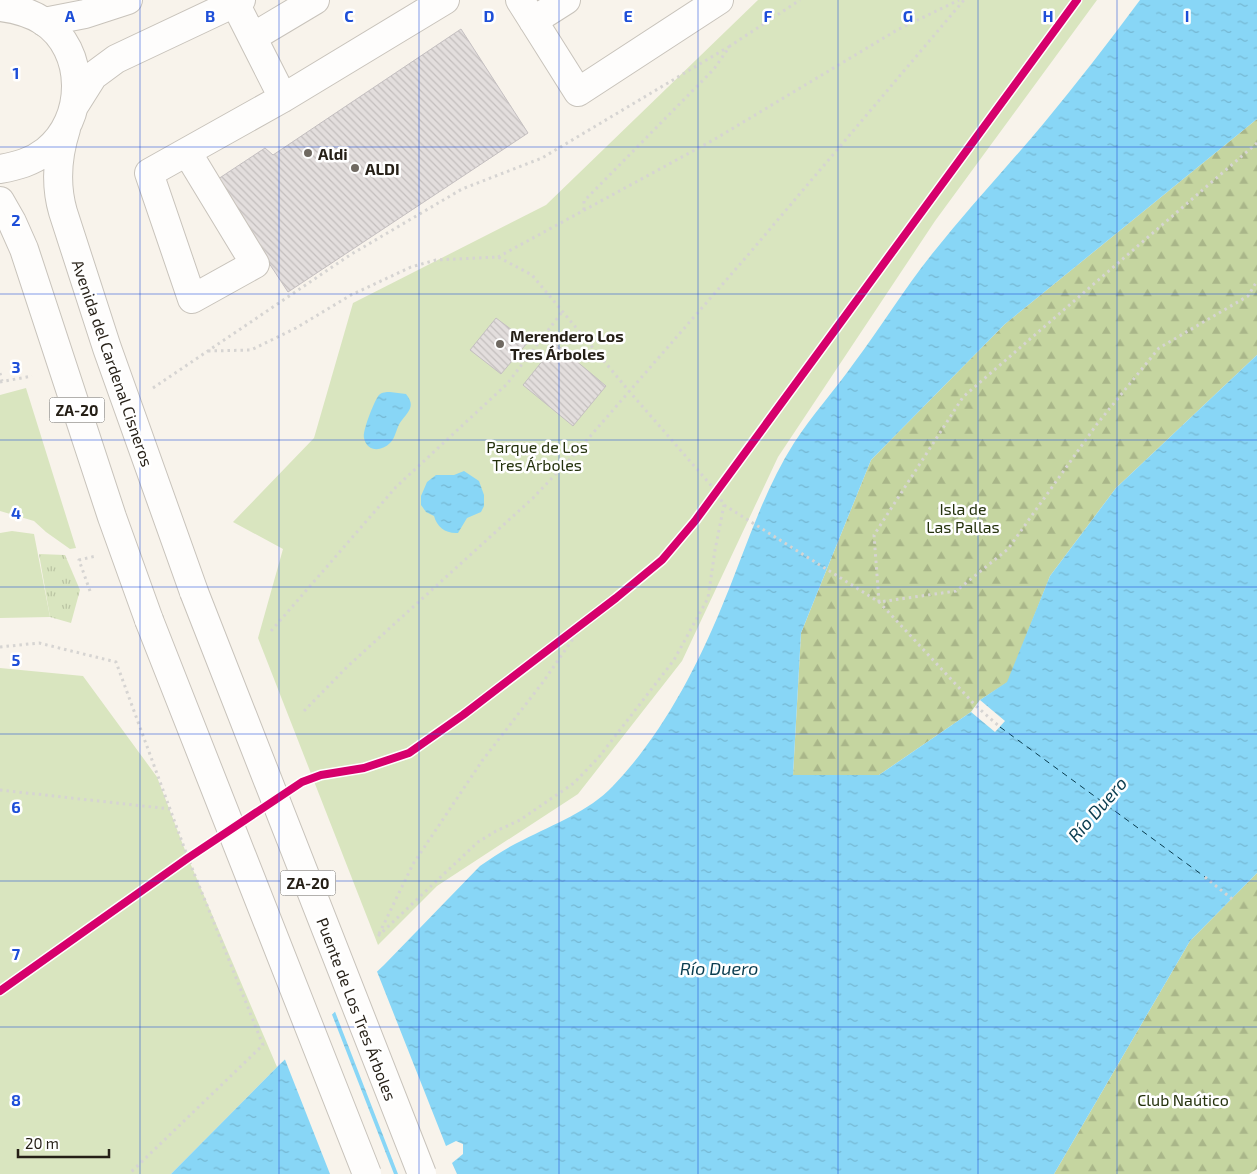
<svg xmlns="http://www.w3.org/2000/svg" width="1257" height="1174" font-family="'Exo 2',sans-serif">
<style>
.grass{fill:url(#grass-tufts)}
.forest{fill:url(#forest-firs)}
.green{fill:#d9e5bf}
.water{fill:url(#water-ripples)}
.pier{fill:#f8f3eb}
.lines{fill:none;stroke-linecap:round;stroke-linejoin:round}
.ferry{stroke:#0a3d50;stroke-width:1;stroke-dasharray:6 5;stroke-linecap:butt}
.building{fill:url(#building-back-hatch);stroke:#c4bfc0}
.minor-casing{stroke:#c8c3bb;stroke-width:30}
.major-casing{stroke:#c8c3bb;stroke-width:30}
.highway-casing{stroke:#c8c3bb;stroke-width:30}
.path{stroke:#d6d4d2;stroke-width:3;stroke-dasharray:2.5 4;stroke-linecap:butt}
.minor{stroke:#fefdfc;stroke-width:28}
.major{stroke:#fefdfc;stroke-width:28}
.highway{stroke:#fefdfc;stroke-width:28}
.highway-bridge-casing{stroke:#c8c3bb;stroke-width:30;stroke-linecap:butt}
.highway-bridge{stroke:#fefdfc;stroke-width:28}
.cycleway-casing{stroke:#fff;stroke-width:11}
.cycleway{stroke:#d6006c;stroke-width:8}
.grid{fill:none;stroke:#1d4ed8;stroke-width:1;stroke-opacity:0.55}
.poi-dot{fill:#6f6961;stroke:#fff;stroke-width:2}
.labels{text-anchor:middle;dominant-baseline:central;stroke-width:5;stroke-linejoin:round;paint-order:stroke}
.shield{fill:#fff;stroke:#66625c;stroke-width:1}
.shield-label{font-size:15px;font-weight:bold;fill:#251f16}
.poi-label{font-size:16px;font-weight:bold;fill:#251f16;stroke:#fff;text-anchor:start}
.street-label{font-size:16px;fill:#251f16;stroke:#fff}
.park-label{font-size:16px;fill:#25320d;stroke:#fff}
.water-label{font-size:18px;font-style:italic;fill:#0a3d50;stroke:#fff}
.grid-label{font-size:16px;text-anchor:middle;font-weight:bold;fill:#1d4ed8;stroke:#fff;stroke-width:5;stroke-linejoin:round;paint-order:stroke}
</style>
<defs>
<pattern id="grass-tufts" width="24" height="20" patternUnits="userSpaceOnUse" patternTransform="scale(1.25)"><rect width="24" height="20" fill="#d9e5bf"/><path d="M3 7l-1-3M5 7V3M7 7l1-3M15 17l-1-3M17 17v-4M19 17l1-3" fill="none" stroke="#bac4a3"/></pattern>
<pattern id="forest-firs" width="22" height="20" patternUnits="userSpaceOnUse" patternTransform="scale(1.25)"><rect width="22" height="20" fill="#c5d5a0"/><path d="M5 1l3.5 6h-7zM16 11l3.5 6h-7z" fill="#a9b689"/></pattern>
<pattern id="water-ripples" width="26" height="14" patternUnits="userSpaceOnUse" patternTransform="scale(1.25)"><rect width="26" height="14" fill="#88d6f6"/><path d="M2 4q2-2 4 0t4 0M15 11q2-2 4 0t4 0" fill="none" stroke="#75b7d2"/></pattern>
<pattern id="building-back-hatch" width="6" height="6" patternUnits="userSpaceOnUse" patternTransform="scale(1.25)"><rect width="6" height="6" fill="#e3dedd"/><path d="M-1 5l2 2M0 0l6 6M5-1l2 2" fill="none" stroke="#c3bebd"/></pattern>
</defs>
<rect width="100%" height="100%" fill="#f8f3eb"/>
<path class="grass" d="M39,554L65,555L80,590L71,623L50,617Z"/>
<path class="forest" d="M1257,119V355L1116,488L1050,576L1008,682L980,700L971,712L879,775H793L801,633L871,460L1005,324Z
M1257,873V1169L1249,1174H1054L1190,941Z"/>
<path class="green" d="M758,0H1097L935,221L778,457L682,661L578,794L437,886L378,945L258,638L283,549L233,522L314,438L353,303L546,205Z
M26,388L76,548L70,549L46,532L34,521L0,511V395Z
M12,531L34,534L50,617L0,618V533Z
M0,668L83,676L157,777L188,858L277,1067L171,1174H0Z"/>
<path class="water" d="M1140,0H1257V119L1005,324L871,460L801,633L793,775H879L971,712L980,700L1007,682L1050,576L1116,488L1257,355V873L1190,941L1054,1174H171L277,1067L384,965L480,866C494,856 508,847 523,840C554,824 588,812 613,786C660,737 694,673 720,611C744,555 761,495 794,443C812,415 835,390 854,363C881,327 904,289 932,254C968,209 1007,167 1044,123C1077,83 1109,42 1140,0Z
M390,392L406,394C415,405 410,410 402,420C396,427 396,438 390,443C381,452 367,452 364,438C362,432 375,399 379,395C382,392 386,392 390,392Z
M464,471L479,481L484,495V506L481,512L467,518L458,533C446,534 437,527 434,516L426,512L421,505V496L427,482L436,475H454Z"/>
<path class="pier" d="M980,700L1005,721L995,732L971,712Z
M376,969L446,1146L456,1141L463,1144V1154L452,1163L457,1174H398L334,1009Z
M331,1012L394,1174H330L284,1057Z"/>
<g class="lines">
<path class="ferry" d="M1000,727L1205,877"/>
</g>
<path class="building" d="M461,29L528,133L288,292L215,181L265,148L273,155Z
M496,318L528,342L501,374L470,350Z
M556,344L606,386L573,426L523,385Z"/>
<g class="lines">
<g class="minor-casing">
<path id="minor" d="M520,0L578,92L719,0
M235,3L283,98
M533,21L566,0
M253,37L315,0
M187,152L255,264L192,299L149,173L283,98L445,0"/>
</g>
<g class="major-casing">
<path id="major" d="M44,22L85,14L128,0
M76,103L93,76L116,59L241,0"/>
</g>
<g class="highway-casing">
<path id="highway" d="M0,7C16,9 29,12 43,21C87,50 86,120 46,151C32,162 17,166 0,169
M66,129C57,157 55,184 63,212L107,348L194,592
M0,201L12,222L24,249L112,517L149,620"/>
</g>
<path class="path" d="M1257,143L963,397L874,535L879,602L956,591L1008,549L1097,424L1159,348L1248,296L1257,281
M584,210V201L714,69L730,46L800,0
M498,257L715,139L897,30L959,0
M208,351L251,350L296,328L351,295L411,267L436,260L498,257L532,275L629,391L716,491L724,505L879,602L976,706L1000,727
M0,373L2,381
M0,382L32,376
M153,388L350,255L462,189L542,158L730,46
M90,591L79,560L96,556
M271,631L396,487L507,384L562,312
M0,647L39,643L116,662L188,858L263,1045L129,1174
M304,711L348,666L533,498L573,456L748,255L964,0
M0,790L170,809
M1205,877L1232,899
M379,934L413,864L482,761L543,682L586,620
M378,936L478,842L496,831L520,820L574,783L599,757L674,660L708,598L715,550L724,505"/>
<use href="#minor" class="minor"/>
<use href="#major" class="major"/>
<use href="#highway" class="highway"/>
<g class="highway-bridge-casing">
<path id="highway-bridge" d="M194,592L422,1174
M149,620L367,1174"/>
</g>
<use href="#highway-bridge" class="highway-bridge"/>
<g class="cycleway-casing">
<path id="cycleway" d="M0,991L188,858L302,782L321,775L364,768L409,753L463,715L616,598L662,560L695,521L1077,0"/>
</g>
<use href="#cycleway" class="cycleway"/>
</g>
<path class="grid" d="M140,0V1174M279,0V1174M419,0V1174M559,0V1174M698,0V1174M838,0V1174M978,0V1174M1117,0V1174M0,147H1257M0,294H1257M0,440H1257M0,587H1257M0,734H1257M0,881H1257M0,1027H1257"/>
<g class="poi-dot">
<circle cx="308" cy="153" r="5"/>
<circle cx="355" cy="168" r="5"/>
<circle cx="500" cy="344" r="5"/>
</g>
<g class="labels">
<g class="shield">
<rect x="49.5" y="397.5" width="55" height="25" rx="4"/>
<rect x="280.5" y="870.5" width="55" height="25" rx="4"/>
</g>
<g class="shield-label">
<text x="77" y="410">ZA-20</text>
<text x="308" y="883">ZA-20</text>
</g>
<g class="poi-label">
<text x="318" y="153">Aldi</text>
<text x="365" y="168">ALDI</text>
<text x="510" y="335">Merendero Los<tspan x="510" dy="18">Tres Árboles</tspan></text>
</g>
<g class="street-label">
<text transform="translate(113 363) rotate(71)">Avenida del Cardenal Cisneros</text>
<text transform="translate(357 1009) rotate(69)">Puente de Los Tres Árboles</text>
</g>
<g class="park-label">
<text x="537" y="446">Parque de Los<tspan x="537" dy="18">Tres Árboles</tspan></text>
<text x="963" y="508">Isla de<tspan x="963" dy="18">Las Pallas</tspan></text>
<text x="1183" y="1099">Club Naútico</text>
</g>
<g class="water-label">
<text transform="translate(1097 809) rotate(-49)">Río Duero</text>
<text x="719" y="968">Río Duero</text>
</g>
</g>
<g class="grid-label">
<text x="70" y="22">A</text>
<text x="210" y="22">B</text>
<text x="349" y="22">C</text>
<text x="489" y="22">D</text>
<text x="628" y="22">E</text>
<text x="768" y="22">F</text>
<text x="908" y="22">G</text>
<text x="1048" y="22">H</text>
<text x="1187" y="22">I</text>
<text x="16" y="79">1</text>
<text x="16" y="226">2</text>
<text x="16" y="373">3</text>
<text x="16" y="519">4</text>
<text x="16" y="666">5</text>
<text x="16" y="813">6</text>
<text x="16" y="960">7</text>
<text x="16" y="1106">8</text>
</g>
<path d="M18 1149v8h91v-8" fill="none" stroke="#251f16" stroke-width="2.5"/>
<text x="25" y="1149" font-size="15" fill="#251f16" stroke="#ffffff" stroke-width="4" paint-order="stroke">20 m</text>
</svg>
